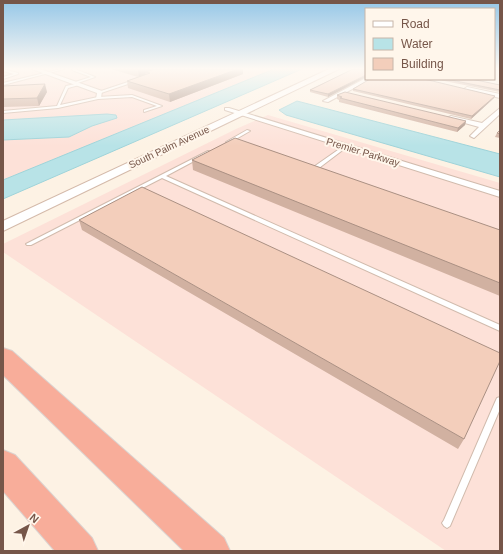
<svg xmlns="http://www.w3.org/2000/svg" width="503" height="554" font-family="Arial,sans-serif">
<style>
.commercial{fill:#fde1d8}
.water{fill:#b8e3e7;stroke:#9ed3d9}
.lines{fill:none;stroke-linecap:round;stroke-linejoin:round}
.lane-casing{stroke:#d1bbad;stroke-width:2}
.street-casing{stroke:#d1bbad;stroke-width:2}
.secondary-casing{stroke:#d4baaa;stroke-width:2}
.highway-casing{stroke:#dbd3d0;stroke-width:2}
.lane{fill:#fff;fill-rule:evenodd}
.street{fill:#fff;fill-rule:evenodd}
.secondary{fill:#fff;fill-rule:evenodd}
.highway{fill:#f8ad9a;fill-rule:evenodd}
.wall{fill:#d1b1a1}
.shaded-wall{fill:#aa9083}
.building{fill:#f3cebb;stroke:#aa9083}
.labels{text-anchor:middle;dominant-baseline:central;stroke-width:4;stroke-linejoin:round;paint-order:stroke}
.far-street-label{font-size:10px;fill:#765649;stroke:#fff6eb}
</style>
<rect width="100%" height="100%" fill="#fdf2e4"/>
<path class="commercial" d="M3,69H274L3,180Z
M268,115L500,183V551H446L3,252V244L236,129Z"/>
<path class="water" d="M274,69H302L3,199V180Z
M297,101L500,154V177L286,115L279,110Z
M107,114L116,115L117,118L92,126L69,137L3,140V120Z"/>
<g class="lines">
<g class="lane-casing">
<path id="lane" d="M3,69L18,73V74L3,79V77L14,74L3,71Z
M61,69H64L3,85V83Z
M72,69H75L95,77L78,83L79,85L68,88L60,105L98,97L132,95L162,106L144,112V110L157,106L132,97L98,99L58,108L3,113V111L57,106L66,86L75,84V82L91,77L72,70Z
M134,80L137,81L101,93L98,92Z
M247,130L250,131L229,143L226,142Z
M345,145L348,146L319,168H315V166Z
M208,151L211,152L166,176L500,325V331L162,178L31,245H27L26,244Z
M500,397V409L450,526L447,528L444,526L442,523L444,520L496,400L497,398Z"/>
</g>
<g class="street-casing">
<path id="street" d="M32,69H40L102,91L101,98L96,99L97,93Z
M366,78L371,79L328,102L323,101Z
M467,87L500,94V98L465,90L464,89Z
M225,108H229L500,191V197L225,110Z
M500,108V114L474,138L470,136L479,127L447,118L451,116L482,123Z"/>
</g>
<g class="secondary-casing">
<path id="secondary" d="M329,69H339L3,231V221Z"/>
</g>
<g class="highway-casing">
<path id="highway" d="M3,348L12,351L224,538L230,551H184L3,375Z
M3,450L15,455L92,538L98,551H55L3,491Z"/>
</g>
<use href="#lane" class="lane"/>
<use href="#street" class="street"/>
<use href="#secondary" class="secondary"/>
<use href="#highway" class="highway"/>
</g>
<path class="wall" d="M111,69H243V74L170,102L128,88L127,81L138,77Z
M353,69L328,97L310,92V90Z
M434,79H471L500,85V92Z
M3,86L47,92L39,106L3,107Z
M353,89L494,98L471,119L353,91Z
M337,95L466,121L465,125L457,132L339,102V100L337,99Z
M500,130V138L495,137L497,133Z
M192,160L500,230V296L193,170Z
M79,220L464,439L458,449L82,230Z"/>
<path class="shaded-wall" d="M142,69H165L145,72L146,75L139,77L138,70Z
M238,69H243V74L170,102L169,94Z
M366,75V77L328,97V94Z
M45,84L47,92L39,106L37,98Z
M495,96L494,98L471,119L472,116Z
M466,121L465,125L457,132L458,128Z"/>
<path class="building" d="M155,69H238L169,94L127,81L150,73L145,72Z
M353,69H366V75L328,94L310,90Z
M370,79H424L495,96L472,116L353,89Z
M446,79H471L500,85V90Z
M45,84L37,98L3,99V86Z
M345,92L466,121L458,128L340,98L342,97L337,95Z
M500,130V134L497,133Z
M235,138L500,230V283L192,160Z
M142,187L500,353V361L464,439L79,220Z"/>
<linearGradient id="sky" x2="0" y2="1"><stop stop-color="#95c7e8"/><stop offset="0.47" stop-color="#fef9f3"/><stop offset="1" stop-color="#fef9f3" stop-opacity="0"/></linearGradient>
<rect width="503" height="146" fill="url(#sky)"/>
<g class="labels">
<g class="far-street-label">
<text transform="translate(169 147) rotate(-25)">South Palm Avenue</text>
<text transform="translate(363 152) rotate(17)">Premier Parkway</text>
</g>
</g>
<rect width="503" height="554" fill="none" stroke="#765649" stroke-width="8"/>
<rect x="365" y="8" width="130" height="72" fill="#fff6eb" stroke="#c8b6aa"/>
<rect x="373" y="21" width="20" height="6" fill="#ffffff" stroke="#c8b6aa"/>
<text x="401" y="28" font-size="12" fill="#765649">Road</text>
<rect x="373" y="38" width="20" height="12" fill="#b8e3e7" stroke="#c8b6aa"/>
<text x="401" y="48" font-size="12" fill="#765649">Water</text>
<rect x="373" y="58" width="20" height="12" fill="#f3cebb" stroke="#c8b6aa"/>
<text x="401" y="68" font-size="12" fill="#765649">Building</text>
<g transform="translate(28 526) rotate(40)" stroke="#fff6eb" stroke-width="3" paint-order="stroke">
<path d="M0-3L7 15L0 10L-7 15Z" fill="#765649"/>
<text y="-6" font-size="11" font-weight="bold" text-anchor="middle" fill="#765649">N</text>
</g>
</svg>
